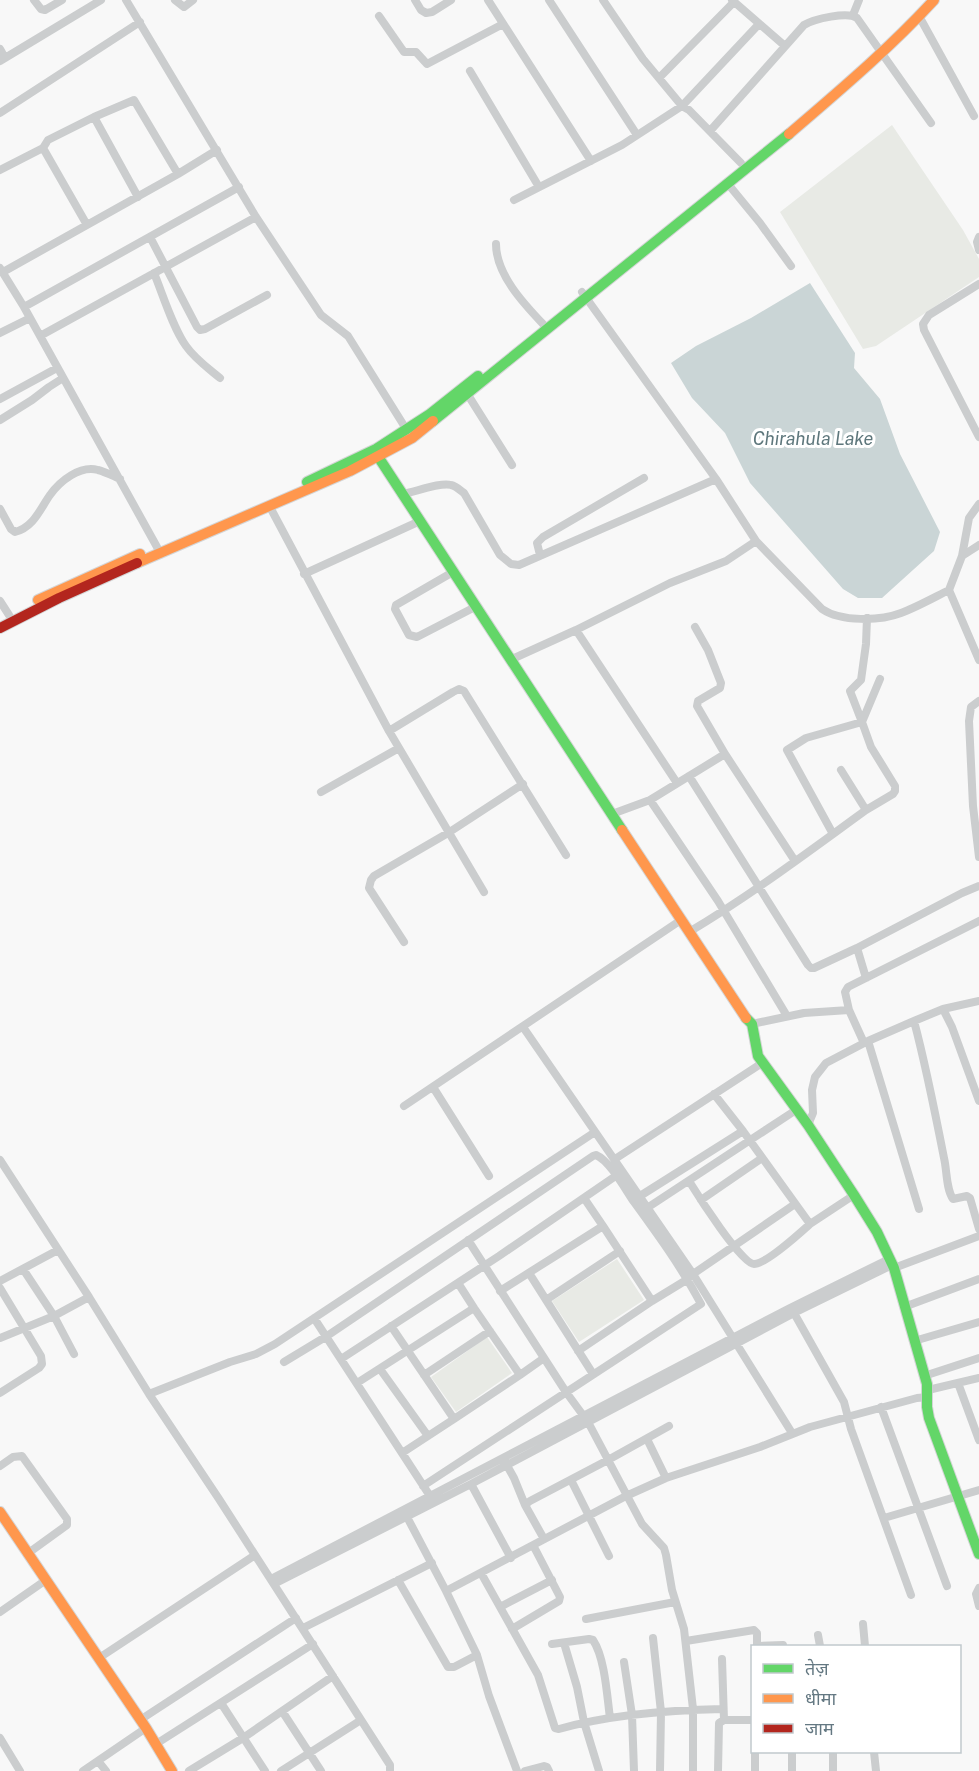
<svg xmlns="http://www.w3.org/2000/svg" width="979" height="1771" font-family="'Public Sans','Noto Sans Devanagari',sans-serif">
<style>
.green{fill:#e8eae5}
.water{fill:#cad5d6}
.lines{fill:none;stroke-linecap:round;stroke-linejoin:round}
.fast-casing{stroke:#d4d5d6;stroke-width:12}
.slow-casing{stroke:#d4d5d6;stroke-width:12}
.jam-casing{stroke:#d4d5d6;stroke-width:12}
.street{stroke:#cbcdce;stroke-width:8}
.fast{stroke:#63d668;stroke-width:10}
.slow{stroke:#ff974d;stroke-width:10}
.jam{stroke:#b3261e;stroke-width:10}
.labels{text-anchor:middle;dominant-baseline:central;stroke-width:6;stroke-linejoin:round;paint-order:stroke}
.water-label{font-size:18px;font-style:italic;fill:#5e777c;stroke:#fff}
</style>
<rect width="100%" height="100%" fill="#f8f8f8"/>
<path class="green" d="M892,125L963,230L979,259V277L876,346L863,349L780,212Z
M617,1259L644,1300L579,1342L552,1301Z
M487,1337L512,1373L456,1412L431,1377Z"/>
<path class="water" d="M810,283L855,353L854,368L880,399L900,454L940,532L934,551L882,598H858L843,589L750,483L725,433L692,398L671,363L696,346L751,318Z"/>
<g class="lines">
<g class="fast-casing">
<path id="fast" d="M433,421L789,134
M379,458L622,830
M307,482L376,449L430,414L478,376
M746,1018L752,1024L758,1056L808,1125L854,1195L877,1232L894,1268L927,1384V1407L929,1418L979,1554"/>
</g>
<g class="slow-casing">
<path id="slow" d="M789,134C839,91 889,49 934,0
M137,563L350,471L412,438L433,421
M38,600L140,554
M622,830L746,1018
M0,1512L146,1728L172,1771"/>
</g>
<g class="jam-casing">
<path id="jam" d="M0,628L59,598L137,563"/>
</g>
<path class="street" d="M34,0L41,9L45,10L62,0
M126,0L256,217L321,315L348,336L408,432
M175,0L184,7L193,0
M415,0L421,10L426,13L432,12L451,0
M488,0L591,161
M549,0L637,135
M603,0L643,59L682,106L759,24
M732,0L785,46
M853,15L859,0
M379,16L404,52H416L427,64L503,24
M919,16L974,116
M0,49L5,58
M0,61L101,0
M470,71L539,187
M659,78L734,2
M0,113L140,22
M710,131L804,25C814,19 848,11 857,18L931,123
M43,148L48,140L94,117
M0,170L43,148L87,225
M728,184L760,223L791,266
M138,197L94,117L134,100L178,174
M514,200L622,145L682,106L689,110L741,163
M150,237L197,327L200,330L205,329L267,295
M979,237L977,242L979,250
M496,244C496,274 523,303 543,324
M0,268L24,307L157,547
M3,272L178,174L217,150
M154,273C163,295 173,328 186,346C195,359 208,368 220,378
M979,284L929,315L923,324L924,330L979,437
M24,307L239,187
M0,333L30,318
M40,336L256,217
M468,395L512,465
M0,399L57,368
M0,420L32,400L49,387L63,378
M402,494C415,492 440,482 451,485C456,486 460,490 464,493L500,555L511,564L519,565L716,479
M979,504L969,518L962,556L949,590L979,660
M270,507L389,731L453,692L459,689L464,691L566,855
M0,509L11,529L15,532C34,527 40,509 50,495C60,481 80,465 98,470C106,472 113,476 120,479
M756,541L822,609C841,622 880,621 901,613C917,607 933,598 949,590
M540,555L537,543L543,537L644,478
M962,556L979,545
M453,572L396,605L395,609L409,635L417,637L475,607
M304,574L420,521
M0,601L9,615
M576,630L677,783
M510,660L576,630L670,583L726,561L756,541L716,479L582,292
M979,701L971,707L969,721L973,806L979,857
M862,722L850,691L861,680L866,644L867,618
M862,722L880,679
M389,731L484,892
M725,754L795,861
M689,776L808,965L811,968H814L857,948
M321,792L399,748
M650,800L718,901L787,1016
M612,814L650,800L725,754L697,706L698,701L720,688L721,683L708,650L695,627
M833,834L787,750L806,738L862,722L871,747L895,786V791L893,794L866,810
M689,932C751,895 808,852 866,810L841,770
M404,942L369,888L371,880L374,876L448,833L523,784
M866,978L857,948L962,893L979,886
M943,1009L952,1027L979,1101
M849,1010L845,992L848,987L979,921
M914,1021C926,1066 935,1112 944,1158C947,1170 946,1189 953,1199L967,1196L970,1198L979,1229
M752,1024L804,1013L849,1010L864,1043
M523,1027L693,1274L792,1433
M868,1041L919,1209
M433,1087L489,1176
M714,1094L743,1131L810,1224L854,1195
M404,1106L681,920
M808,1125L813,1113L812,1090L815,1077L826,1063L868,1041L914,1021L943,1009L979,1001
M615,1159L762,1063
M0,1160L89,1297L149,1394L219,1499L390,1765V1771
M689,1181C697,1194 742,1265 754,1264C766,1264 800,1233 810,1224
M640,1196L743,1131
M584,1198L603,1226
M701,1200L762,1158
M647,1208L796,1110
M468,1240L566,1392L588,1422L642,1524L664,1548L666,1555L672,1590L684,1629L693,1709V1771
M894,1268L979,1236
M23,1269L54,1316L74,1354
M529,1273L593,1374
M693,1274L795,1204
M0,1281L58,1250
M458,1283L474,1308
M0,1288L41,1356L42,1364L39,1368L0,1393
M500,1291L603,1226L652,1301L688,1279
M546,1300L620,1251
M904,1307L979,1279
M794,1313L844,1402L851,1429L911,1595
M314,1318L430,1496
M391,1326L454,1419L402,1453
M0,1338L54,1316L89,1297
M914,1341L979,1322
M578,1351L652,1301
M341,1359L499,1256L620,1173
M284,1362L327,1336L593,1156L596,1155C610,1161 625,1189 634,1202C658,1235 682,1268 701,1304L423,1486
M380,1369L428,1436
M424,1375L490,1331
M924,1376L979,1358
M357,1383L474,1308L520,1375L544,1358
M958,1383L979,1440
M928,1390L979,1378
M149,1394L230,1362L256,1354L275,1344L595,1132
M881,1407L947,1586
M454,1419L520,1375
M647,1439L666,1478
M505,1462L514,1478L525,1505
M0,1466L13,1457L22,1456L67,1519V1525L27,1554
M571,1480L609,1556
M471,1484L511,1558
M407,1517L446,1591L626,1496L666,1478L760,1447L810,1427L917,1398L928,1397
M884,1518L979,1490
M544,1539L525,1505L530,1501L608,1460L669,1426
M481,1573L538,1675L555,1728L559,1729C612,1714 668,1710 723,1709
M271,1579L790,1308L889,1259
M398,1580L448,1667H454L477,1655
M274,1584L471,1484L794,1313L892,1265
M979,1588L976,1594L979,1606
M446,1591L477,1655L489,1696L517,1771
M500,1607L552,1580
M0,1612L46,1580
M586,1619L675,1602
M863,1624L865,1646
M303,1628L432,1563
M512,1629L559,1601L560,1597L533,1545
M818,1635L820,1646
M653,1638L661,1712L660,1771
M686,1641L754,1630L757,1633V1646
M564,1643L577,1687L584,1722L599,1771
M552,1644L589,1639L593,1640C605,1658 607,1696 610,1718
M757,1646L783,1645
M99,1658L255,1555
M722,1659L724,1720
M624,1662L632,1715L634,1771
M221,1703L265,1771
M282,1711L321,1771
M140,1720L296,1618
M0,1738L20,1771
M156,1744L313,1644
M833,1752V1771
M874,1752L876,1771
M792,1753V1771
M98,1761L106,1771
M83,1771L146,1728
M189,1771L243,1738L333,1676
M281,1771L361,1720
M525,1771L544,1766L547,1767L549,1771
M718,1771L719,1723L724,1720H752
M755,1771V1752"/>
<use href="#fast" class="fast"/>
<use href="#slow" class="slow"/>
<use href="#jam" class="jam"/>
</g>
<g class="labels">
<g class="water-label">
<text x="813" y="438">Chirahula Lake</text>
</g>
</g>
<rect x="751" y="1645" width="210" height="108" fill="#ffffff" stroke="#c1c9cd" stroke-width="1.5"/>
<rect x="763" y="1664" width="30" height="9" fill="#63d668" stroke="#c1c9cd" stroke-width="1.5"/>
<text x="805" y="1675" font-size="18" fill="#647882">तेज़</text>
<rect x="763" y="1694" width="30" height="9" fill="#ff974d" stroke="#c1c9cd" stroke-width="1.5"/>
<text x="805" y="1705" font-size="18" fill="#647882">धीमा</text>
<rect x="763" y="1724" width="30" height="9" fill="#b3261e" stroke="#c1c9cd" stroke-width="1.5"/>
<text x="805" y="1735" font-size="18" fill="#647882">जाम</text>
</svg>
